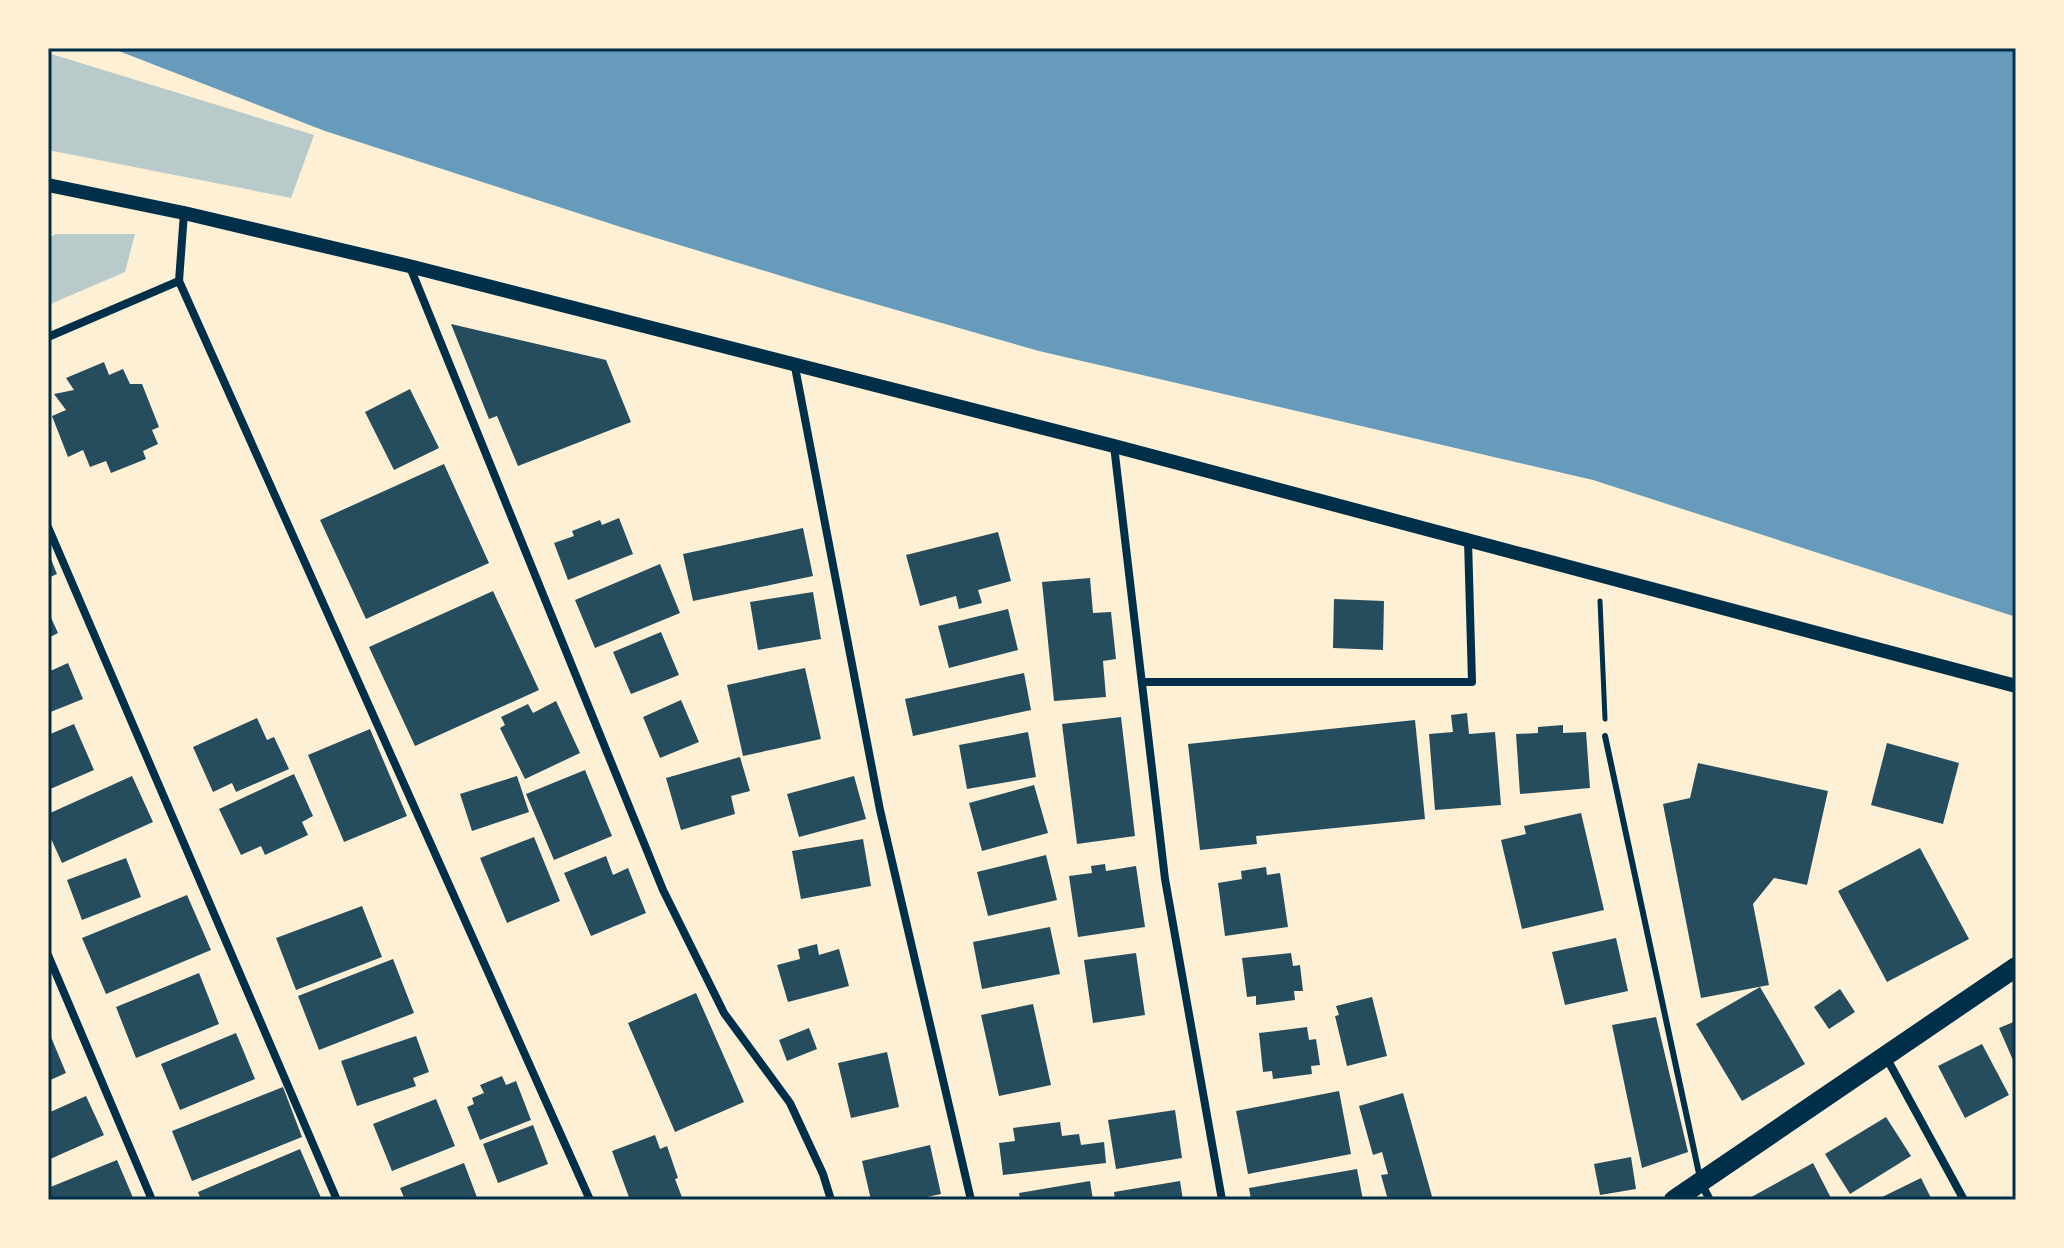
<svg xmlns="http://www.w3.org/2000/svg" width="2064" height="1248" font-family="'Open Sans',sans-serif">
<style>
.green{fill:#b9caca}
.water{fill:#669bbc}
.building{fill:#264d5e}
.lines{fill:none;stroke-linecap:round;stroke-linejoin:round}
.path{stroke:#003049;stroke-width:5}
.service{stroke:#003049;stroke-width:6}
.minor{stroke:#003049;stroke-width:8}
.tertiary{stroke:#003049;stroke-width:14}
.primary{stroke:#003049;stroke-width:20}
.neatline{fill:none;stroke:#003049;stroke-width:3}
</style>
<rect width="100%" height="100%" fill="#fdf0d5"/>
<path class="green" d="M48,53L314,135L291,198L48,150Z
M56,234H135L125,272L48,305V238Z"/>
<path class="water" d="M111,48H2016V617L1593,480L1039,351L834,292L630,230L325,131Z"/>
<path class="building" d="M451,324L606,360L631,422L518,466L497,416L489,419Z
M104,362L109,375L123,369L130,384H142L159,427L152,430L158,444L143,451L146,459L111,473L106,461L90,467L83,450L68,457L52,416L66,410L54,394L74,390L66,378Z
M410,389L439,448L394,470L365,412Z
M444,464L489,563L366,619L320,520Z
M619,518L633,554L568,580L554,543L574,536L572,531L600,520L602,525Z
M803,528L813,576L693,601L683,554Z
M998,532L1011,581L978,590L982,603L959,609L956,596L920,606L906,555Z
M48,552L57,574L48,578Z
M660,564L680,613L595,648L575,600Z
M1090,578L1093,613L1111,612L1116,659L1103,661L1106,697L1054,701L1042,582Z
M493,591L539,690L415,746L369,647Z
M813,592L821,639L758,650L750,602Z
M1334,599L1384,601L1383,650L1333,648Z
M1008,609L1018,650L949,668L938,626Z
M48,611L58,633L48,638Z
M661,632L679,675L631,694L613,652Z
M68,663L83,699L48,713V672Z
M805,668L821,739L743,756L727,685Z
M1024,673L1031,710L913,736L905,699Z
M681,700L699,742L660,758L643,717Z
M556,701L580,753L525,779L500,728L505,725L501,717L528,704L533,713Z
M1467,713L1469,734L1495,732L1501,805L1435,810L1429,734L1453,732L1451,715Z
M1121,717L1135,836L1077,844L1062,724Z
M257,718L267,740L274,737L289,769L236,792L232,783L213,792L193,747Z
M1415,720L1425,819L1256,836L1257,844L1200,850L1188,744Z
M74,724L94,770L48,790V735Z
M1563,725V733L1586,732L1590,788L1520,794L1516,734L1538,733V727Z
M370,729L407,816L344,842L308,755Z
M1028,732L1036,777L967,789L959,745Z
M1887,743L1959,763L1943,824L1871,805Z
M740,757L750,791L731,796L735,814L681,830L666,778Z
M1698,763L1828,791L1807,885L1774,878L1753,904L1769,985L1701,998L1663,804L1690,798Z
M585,770L612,836L554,860L526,794Z
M294,774L313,816L302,822L308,835L265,855L261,846L241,855L219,809Z
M132,776L153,822L62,863L48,832V814Z
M517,776L529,812L472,831L460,794Z
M854,776L866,819L799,837L787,794Z
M1034,785L1048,833L982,851L969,803Z
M1581,813L1604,910L1522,929L1501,840L1526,834L1524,826Z
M534,837L560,901L507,923L480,858Z
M863,839L871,886L801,899L792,851Z
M1920,848L1969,939L1887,982L1838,891Z
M1046,855L1057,900L988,916L977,872Z
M606,856L613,875L628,868L646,913L591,936L564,873Z
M126,858L141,897L82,920L67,880Z
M1105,864L1106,871L1136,866L1145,927L1078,937L1069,876L1092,873L1091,866Z
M1266,867L1267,875L1280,873L1288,927L1225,936L1218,883L1242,879L1241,871Z
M187,895L211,950L106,994L82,938Z
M362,906L382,957L296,990L276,938Z
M1050,927L1060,974L982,989L973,942Z
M1616,938L1628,991L1565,1005L1552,952Z
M817,944L819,955L839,949L849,986L788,1002L777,965L800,959L798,949Z
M1136,953L1145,1015L1093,1023L1084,960Z
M1291,953L1293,966L1300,965L1303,991H1294L1295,1000L1256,1005V996L1247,997L1242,958Z
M393,959L414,1013L319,1050L298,996Z
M199,973L219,1024L136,1058L116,1007Z
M1760,987L1805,1064L1742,1101L1696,1024Z
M1840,989L1855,1012L1829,1029L1814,1007Z
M696,993L744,1102L675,1132L628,1023Z
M1372,997L1387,1056L1347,1066L1335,1016L1339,1015L1336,1006Z
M1033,1004L1051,1085L999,1096L981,1015Z
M1656,1017L1688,1152L1642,1168L1612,1025Z
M2016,1021V1067L1999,1028Z
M1307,1027L1309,1040L1316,1039L1320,1065L1311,1066L1312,1074L1273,1079L1272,1071L1263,1072L1259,1033Z
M809,1028L817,1049L787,1061L779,1040Z
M48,1030L66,1073L48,1081Z
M236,1033L255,1079L180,1110L161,1064Z
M416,1036L429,1072L413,1078L416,1086L357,1106L341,1061Z
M1982,1044L2009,1095L1965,1118L1938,1066Z
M887,1052L899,1107L851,1118L838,1063Z
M502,1076L506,1085L516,1081L531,1120L480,1140L467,1107L474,1104L472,1098L484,1093L480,1085Z
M283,1087L302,1137L192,1181L172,1131Z
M1339,1091L1351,1154L1248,1174L1236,1111Z
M1403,1093L1433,1200H1388L1381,1175L1388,1174L1382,1152L1373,1155L1359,1106Z
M86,1096L104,1135L48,1160V1113Z
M436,1099L455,1146L392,1171L373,1124Z
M1175,1110L1182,1158L1116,1169L1108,1120Z
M1886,1117L1911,1156L1850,1194L1825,1154Z
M1060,1122L1062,1136L1079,1134L1081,1145L1104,1142L1106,1163L1003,1175L999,1143L1015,1141L1013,1128Z
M533,1125L548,1164L498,1183L483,1144Z
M655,1135L660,1149L667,1146L678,1178L675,1179L683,1200H630L612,1151Z
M930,1145L941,1194L912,1200H871L862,1161Z
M300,1149L322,1200H201L198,1192Z
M1631,1157L1636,1189L1600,1195L1594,1164Z
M117,1160L134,1200H48V1188Z
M464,1163L478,1200H405L400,1188Z
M1813,1163L1832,1200H1746Z
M1357,1169L1363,1200H1251L1249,1188Z
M1921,1178L1932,1200H1876Z
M1090,1181L1093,1200H1020L1019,1193Z
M1180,1181L1183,1200H1115L1114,1192Z"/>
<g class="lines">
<path class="path" d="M1600,601L1605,719"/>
<path class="service" d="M1605,736L1700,1178"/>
<path class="minor" d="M184,213L179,281L590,1200
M410,267L663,890L724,1013L790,1103L823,1174L831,1200
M48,337L179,281
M795,367L880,810L971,1200
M1114,446L1165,879L1222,1200
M48,527L337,1200
M1142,682H1472L1468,540
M48,955L152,1200
M1886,1057L1964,1200
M1701,1183L1710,1200"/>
<path class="tertiary" d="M48,185L184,213L409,266L1114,446L2016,686"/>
<path class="primary" d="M1674,1200L2016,967"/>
</g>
<rect width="2064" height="1248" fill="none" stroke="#fdf0d5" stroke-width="100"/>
<rect x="50" y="50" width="1964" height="1148" class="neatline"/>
</svg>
